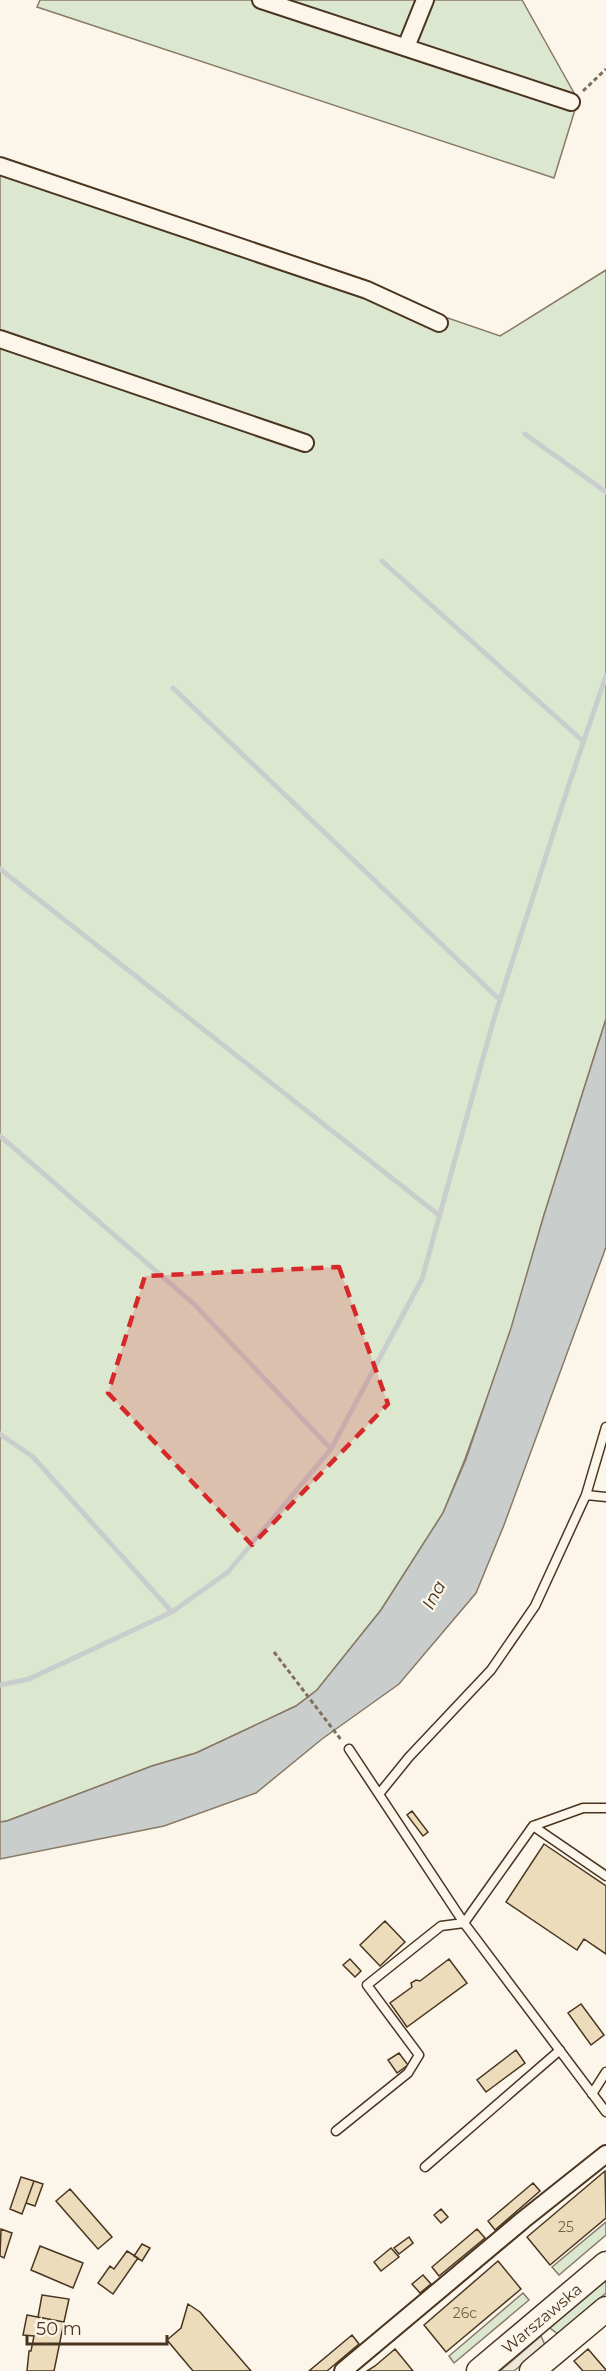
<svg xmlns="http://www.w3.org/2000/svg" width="606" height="2371" font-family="Montserrat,sans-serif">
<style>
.green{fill:#dce7d0;stroke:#887966;stroke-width:1.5}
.parking{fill:#ede7d9;stroke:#887966;stroke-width:1.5}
.water{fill:#c9cecd;stroke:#887966;stroke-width:1.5}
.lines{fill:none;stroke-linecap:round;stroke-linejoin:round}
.stream{stroke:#c9cecd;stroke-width:5}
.building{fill:#ecdcbc;stroke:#4a3520;stroke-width:1.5}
.lane-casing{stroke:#4a3520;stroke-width:11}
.street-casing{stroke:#4a3520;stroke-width:20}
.secondary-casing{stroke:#4a3520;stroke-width:27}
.path{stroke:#7f6f5c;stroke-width:3;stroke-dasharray:4.5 3;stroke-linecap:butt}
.lane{stroke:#fbf6e9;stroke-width:8}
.street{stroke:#fbf6e9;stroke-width:16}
.secondary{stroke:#fbf6e9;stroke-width:24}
.marked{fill:#d62828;fill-opacity:0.2;stroke:#d62828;stroke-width:4.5;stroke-dasharray:12 8;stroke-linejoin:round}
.labels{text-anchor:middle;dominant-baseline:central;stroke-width:4.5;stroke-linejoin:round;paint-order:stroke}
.number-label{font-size:14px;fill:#725f47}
.street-label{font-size:16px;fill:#4a3520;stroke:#fbf6e9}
.water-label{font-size:18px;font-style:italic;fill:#4a3520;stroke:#fbf6e9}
</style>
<rect width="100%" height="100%" fill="#fbf6e9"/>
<path class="green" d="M40,0H522L578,100L554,178L37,7Z
M0,164L500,336L606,270V1019L544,1215L510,1334L465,1459L443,1513L381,1610L317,1690L296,1706L196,1753L152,1766L7,1821L0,1822Z
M606,2222V2235L559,2275L552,2267Z
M606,2276V2293L558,2334L547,2326Z
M523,2293L529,2300L454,2363L449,2356Z"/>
<path class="parking" d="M541,2336L545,2345L514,2371H500Z"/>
<path class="water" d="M606,1019V1247L504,1525L476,1593L399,1684L322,1739L256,1793L164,1826L0,1859V1822L7,1821L152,1766L196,1753L296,1706L317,1690L381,1610L443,1513L466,1459L511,1328L544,1215Z"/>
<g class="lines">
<path class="stream" d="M525,434L606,492
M382,561L583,741
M173,688L500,1000
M0,869L440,1216
M0,1136L194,1304L331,1449
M0,1434L33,1457L172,1612
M0,1685L29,1679L172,1612L228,1572L331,1449L422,1279L493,1022L569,784L606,676"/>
</g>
<path class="building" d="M412,1811L428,1832L423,1836L407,1815Z
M544,1844L606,1886V1954L584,1939L577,1950L506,1902Z
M385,1921L405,1942L380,1966L360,1945Z
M350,1959L361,1971L355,1977L343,1965Z
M449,1959L467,1983L407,2027L390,2003L412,1987L411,1983L416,1980L420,1981Z
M581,2004L604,2035L591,2045L568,2013Z
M516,2050L525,2063L486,2092L477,2080Z
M399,2053L408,2065L397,2073L388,2060Z
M605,2171L606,2218L550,2265L527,2237Z
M21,2177L34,2181L22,2214L10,2209Z
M34,2181L43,2184L35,2206L26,2203Z
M533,2183L540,2191L495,2230L488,2221Z
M70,2189L112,2237L98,2249L56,2201Z
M441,2209L448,2217L441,2223L434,2215Z
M1,2229L12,2233L4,2258L0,2256Z
M477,2229L485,2238L439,2276L432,2267Z
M409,2237L413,2243L399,2254L394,2248Z
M142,2244L150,2248L142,2261L134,2256Z
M40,2246L83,2263L73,2288L31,2270Z
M391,2248L399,2257L381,2271L374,2262Z
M127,2251L138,2258L113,2294L98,2283L110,2266L114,2269Z
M498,2261L521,2289L446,2352L424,2325Z
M423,2275L431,2284L420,2293L412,2284Z
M42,2295L69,2299L64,2322L38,2317Z
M188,2304L200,2312L251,2371H193L167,2340L181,2328Z
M27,2315L64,2322L54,2371H27L29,2351H31L34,2336L23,2335Z
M352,2335L359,2344L327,2371H309Z
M395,2349L413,2371H367L375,2366Z
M588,2349L606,2370V2371H583L574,2361Z"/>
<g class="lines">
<g class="lane-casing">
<path id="lane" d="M586,1495L606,1427
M349,1749L464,1923L606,2112
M379,1794L409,1757L491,1670L535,1606L586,1495L606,1497
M533,1826L606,1876
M592,2094L606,2072
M336,2131L408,2073L419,2055L367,1985L441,1926L464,1923L533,1826L583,1808H606
M425,2167L560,2050"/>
</g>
<g class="street-casing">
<path id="street" d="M261,0L571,102
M406,47L425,0
M0,166L367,290L439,323
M0,339L305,443
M343,2371L523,2220L606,2154"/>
</g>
<g class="secondary-casing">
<g id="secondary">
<path id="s1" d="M479,2371L606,2264"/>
<path d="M532,2371L606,2309"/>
</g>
</g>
<path class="path" d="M583,91L606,69
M274,1652L342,1741"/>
<use href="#lane" class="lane"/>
<use href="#street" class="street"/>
<use href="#secondary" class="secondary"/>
</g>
<path class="marked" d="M339,1267L388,1404L252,1545L108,1393L145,1276Z"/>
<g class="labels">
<g class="number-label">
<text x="566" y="2227">25</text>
<text x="465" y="2313">26c</text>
</g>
<g class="street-label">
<text stroke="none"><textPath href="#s1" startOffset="82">Warszawska</textPath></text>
</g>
<g class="water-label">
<text transform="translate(434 1595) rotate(-62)">Ina</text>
</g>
</g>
<path d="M27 2335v9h140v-9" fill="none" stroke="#4a3520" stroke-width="3"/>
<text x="36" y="2335" font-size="18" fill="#4a3520" stroke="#fbf6e9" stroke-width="4.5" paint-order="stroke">50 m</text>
</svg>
